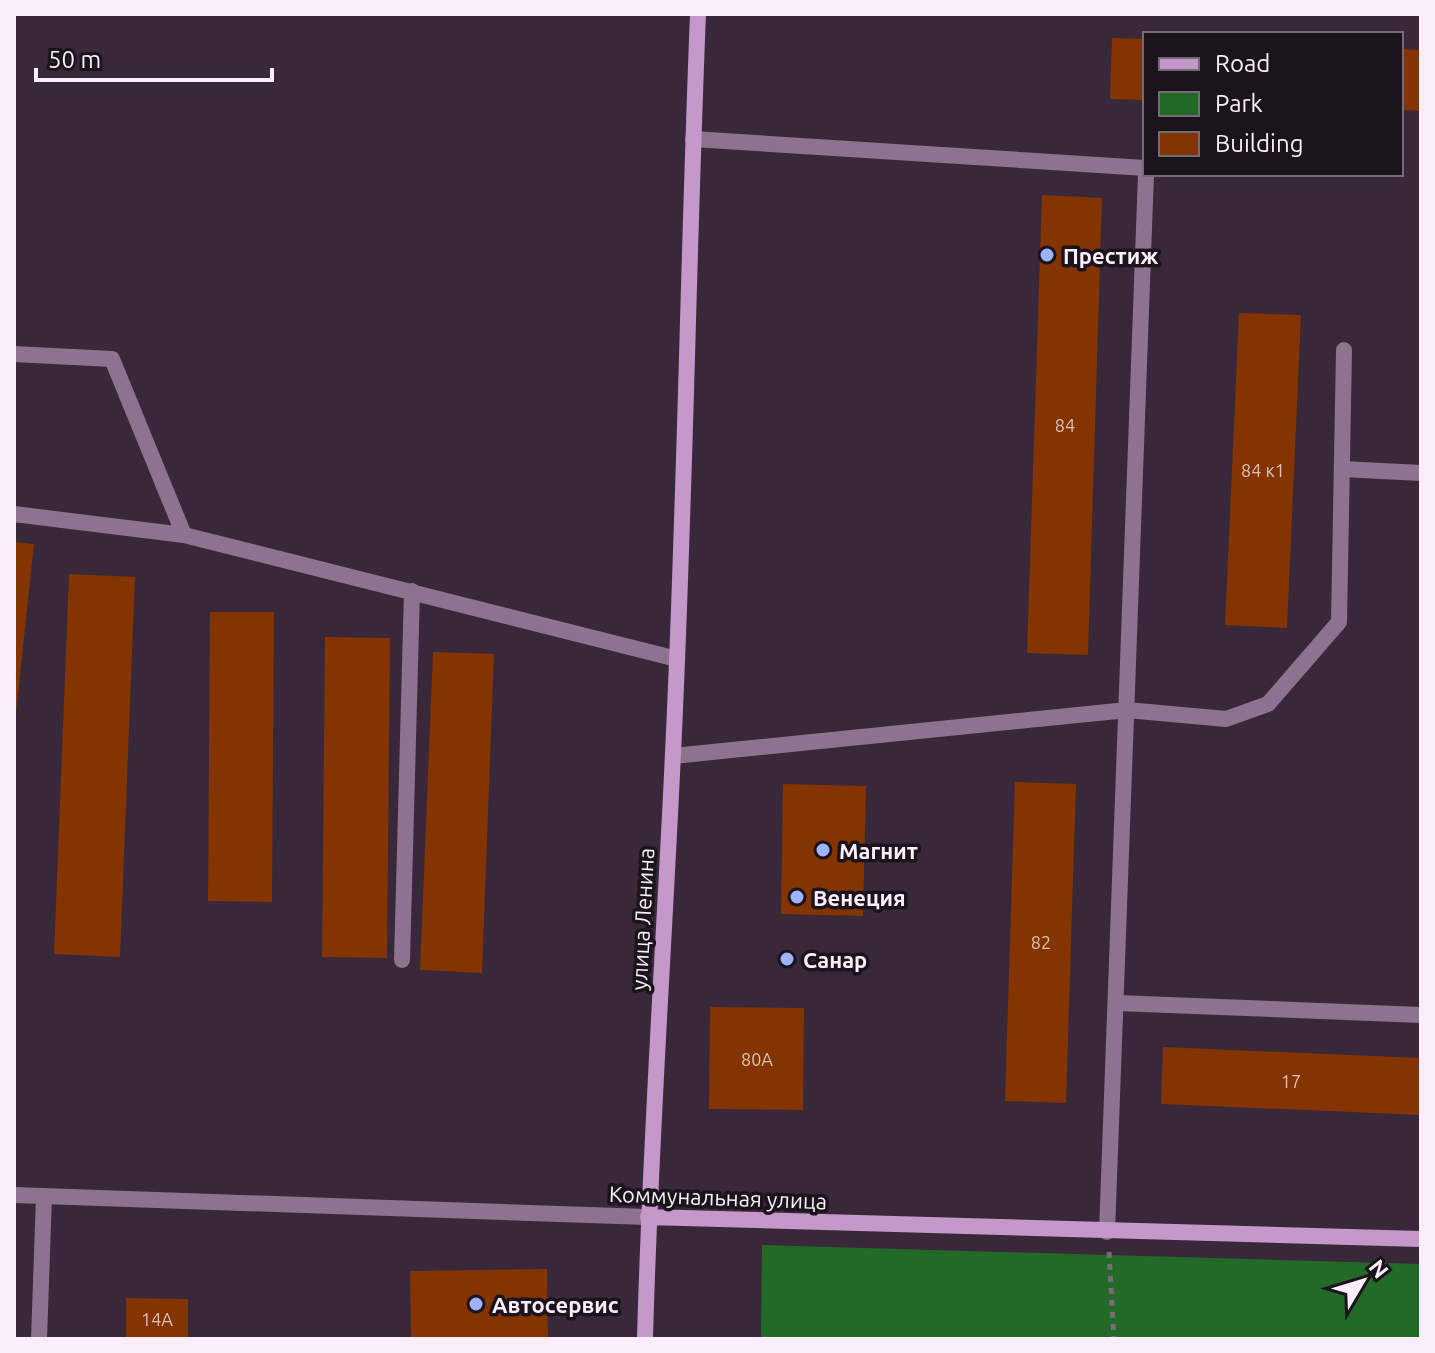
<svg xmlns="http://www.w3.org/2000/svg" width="1435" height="1353" font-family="Ubuntu,sans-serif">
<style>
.green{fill:#236928}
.building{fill:#833401}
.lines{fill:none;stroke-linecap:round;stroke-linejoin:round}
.path{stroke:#7a6b7a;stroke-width:5;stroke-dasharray:6 6;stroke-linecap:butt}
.lane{stroke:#8e7390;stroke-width:16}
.street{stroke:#8e7390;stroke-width:16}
.secondary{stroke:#c498c8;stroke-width:16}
.poi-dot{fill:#9fb3fd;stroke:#1b141c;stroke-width:3}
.labels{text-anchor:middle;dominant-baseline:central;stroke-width:7;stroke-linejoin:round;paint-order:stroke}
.number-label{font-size:18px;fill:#dcc0bb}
.poi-label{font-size:22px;font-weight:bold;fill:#f9eef9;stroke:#1b141c;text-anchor:start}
.street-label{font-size:22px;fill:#f9eef9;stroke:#1b141c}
</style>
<rect width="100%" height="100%" fill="#382839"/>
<path class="green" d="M762,1245L1421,1264V1339H761Z"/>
<path class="building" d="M1112,38L1145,39V100L1110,99Z
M1401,49L1421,50V111L1401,110Z
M1042,195L1102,198L1088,655L1027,653Z
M1239,313L1301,315L1287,628L1225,625Z
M14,542L34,544L16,713H14Z
M69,574L135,577L120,957L54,954Z
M210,612H274L272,902L208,901Z
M325,637L390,638L387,958L322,957Z
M433,652L494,654L482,973L420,970Z
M1015,782L1076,784L1066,1103L1005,1101Z
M783,784L866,786L863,916L781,914Z
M710,1007L804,1008L803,1110L709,1109Z
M1163,1047L1421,1058V1115L1161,1104Z
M547,1269L548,1339H411L410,1271Z
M126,1298L188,1299V1339H126Z"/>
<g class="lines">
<path class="path" d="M1109,1252L1114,1339"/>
<path class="lane" d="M693,139L1145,168
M14,354L112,359L184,535
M1342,469L1421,473
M14,514L184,535L677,659
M673,756L1127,710L1226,719L1268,704L1339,622L1344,350
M402,960L412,591
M1117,1003L1421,1015
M1107,1232L1146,174
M39,1339L44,1196"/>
<path class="street" d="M14,1195L648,1217"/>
<path class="secondary" d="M648,1217L1421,1239
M645,1339C650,1144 664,949 673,753C685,507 688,260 698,14"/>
</g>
<g class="poi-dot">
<circle cx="1047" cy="255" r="8"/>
<circle cx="823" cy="850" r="8"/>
<circle cx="797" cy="897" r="8"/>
<circle cx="787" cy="959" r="8"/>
<circle cx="476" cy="1304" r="8"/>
</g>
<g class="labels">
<g class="number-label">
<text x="1065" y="425">84</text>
<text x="1263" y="470">84 к1</text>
<text x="1041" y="942">82</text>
<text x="757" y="1059">80А</text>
<text x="1291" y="1081">17</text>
<text x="157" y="1319">14А</text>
</g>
<g class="poi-label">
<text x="1063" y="255">Престиж</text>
<text x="839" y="850">Магнит</text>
<text x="813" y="897">Венеция</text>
<text x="803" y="959">Санар</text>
<text x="492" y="1304">Автосервис</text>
</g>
<g class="street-label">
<text transform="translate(642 919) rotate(-87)">улица Ленина</text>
<text transform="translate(718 1197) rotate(2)">Коммунальная улица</text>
</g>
</g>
<rect width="1435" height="1353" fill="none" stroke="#f9eef9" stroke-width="32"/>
<rect x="1143" y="32" width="260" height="144" fill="#1b141c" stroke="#746b74" stroke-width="2"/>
<rect x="1159" y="58" width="40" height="12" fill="#c498c8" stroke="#746b74" stroke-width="2"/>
<text x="1215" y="72" font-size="24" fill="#f9eef9">Road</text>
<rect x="1159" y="92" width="40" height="24" fill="#236928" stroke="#746b74" stroke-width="2"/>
<text x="1215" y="112" font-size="24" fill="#f9eef9">Park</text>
<rect x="1159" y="132" width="40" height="24" fill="#833401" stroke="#746b74" stroke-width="2"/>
<text x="1215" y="152" font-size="24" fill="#f9eef9">Building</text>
<g transform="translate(1363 1281) rotate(52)" stroke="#1b141c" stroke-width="6" paint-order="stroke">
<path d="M0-6L14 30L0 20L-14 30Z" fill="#f9eef9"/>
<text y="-12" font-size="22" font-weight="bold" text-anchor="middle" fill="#f9eef9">N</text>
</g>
<path d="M36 68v12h236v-12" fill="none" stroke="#f9eef9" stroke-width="4"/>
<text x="48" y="68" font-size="24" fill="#f9eef9" stroke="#1b141c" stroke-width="6" paint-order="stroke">50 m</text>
</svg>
